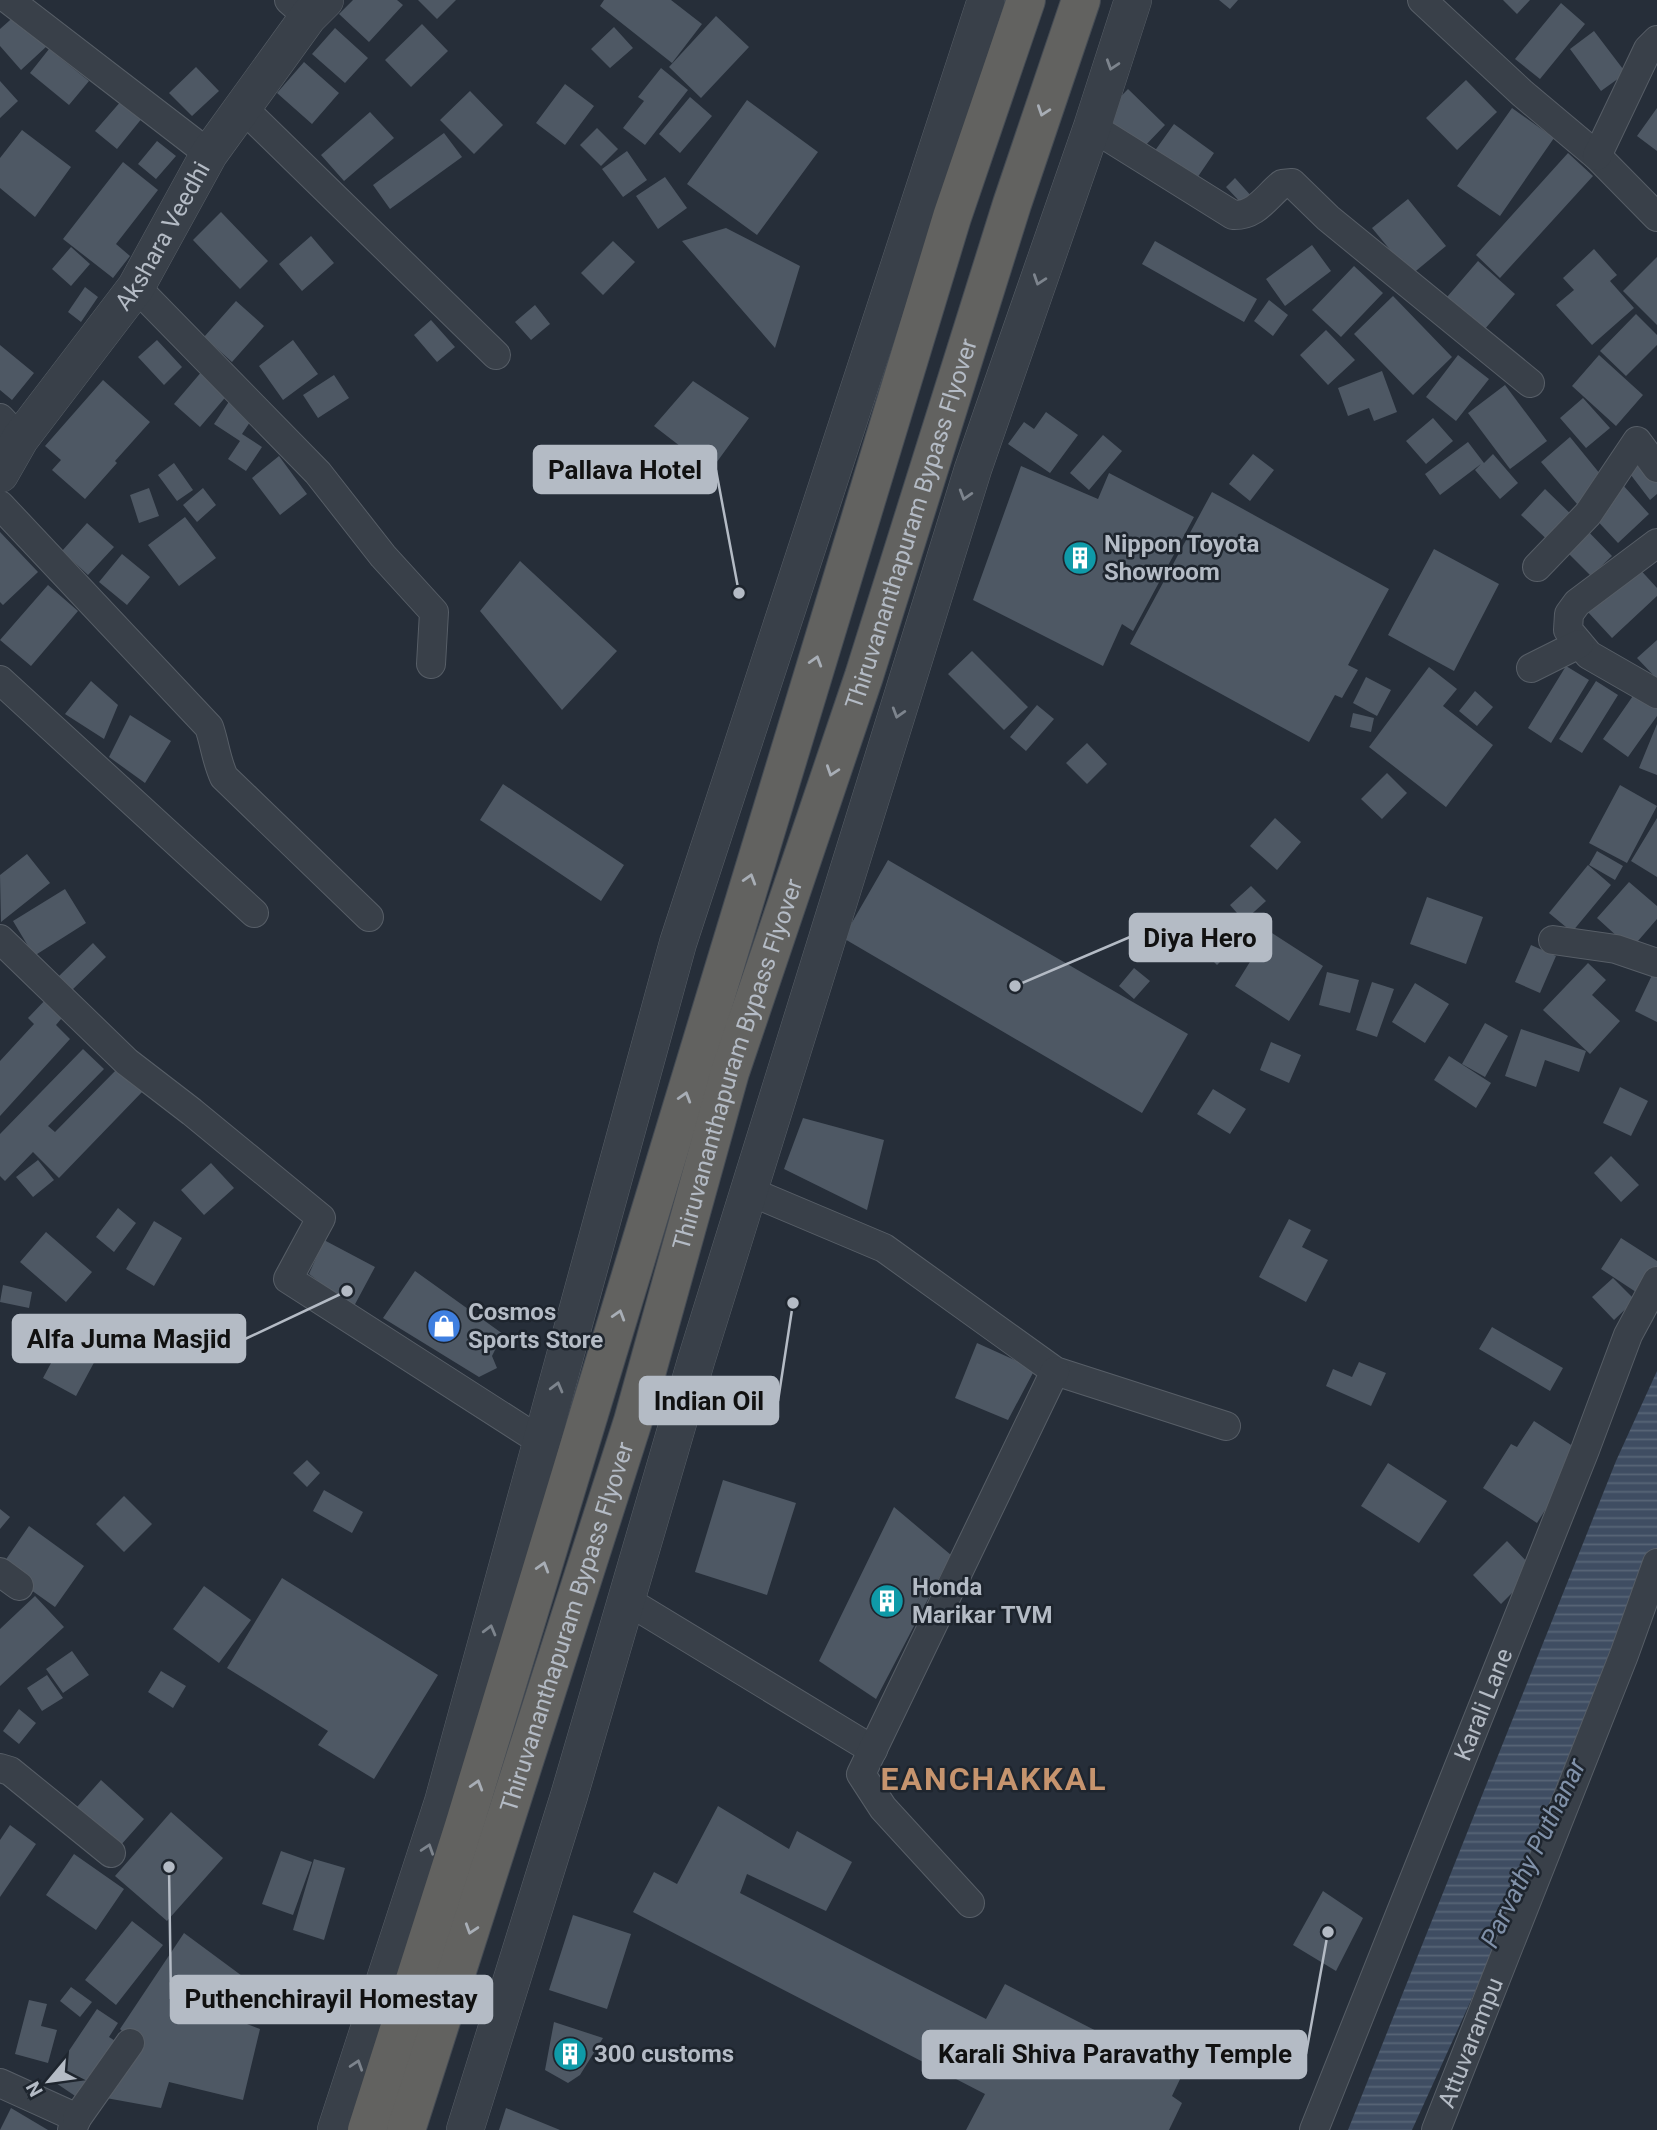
<svg xmlns="http://www.w3.org/2000/svg" width="1657" height="2130" font-family="Roboto,sans-serif">
<style>
.water{fill:url(#water-rules)}
.building{fill:#4e5864}
.lines{fill:none;stroke-linecap:round;stroke-linejoin:round}
.minor-casing{stroke:#575e67;stroke-width:30}
.tertiary-casing{stroke:#575e67;stroke-width:38}
.trunk-casing{stroke:#444b54;stroke-width:40}
.minor{stroke:#394049;stroke-width:28}
.tertiary{stroke:#394049;stroke-width:37}
.trunk{stroke:#626260;stroke-width:38}
.oneway{stroke:#7d848d}
.oneway2{stroke:#a8aeb6}
.labels{text-anchor:middle;dominant-baseline:central;stroke-width:5;stroke-linejoin:round;paint-order:stroke}
.street-label{font-size:24px;fill:#b4bbc5;stroke:#1e252e}
.poi-label{font-size:24px;font-weight:bold;fill:#b4bbc5;stroke:#1e252e;text-anchor:start}
.water-label{font-size:26px;font-style:italic;fill:#8091a9;stroke:#1e252e}
.district-label{font-size:32px;font-weight:bold;letter-spacing:2px;fill:#c6946e;stroke:#1e252e}
.leader{fill:none;stroke:#b4bbc5;stroke-width:2.5}
.callout-dot{fill:#b4bbc5;stroke:#1e252e;stroke-width:2.5}
.callout{fill:#b4bbc5;stroke:#b4bbc5;stroke-width:2.5}
.callout-label{font-size:26px;text-anchor:middle;font-weight:bold;fill:#111}
</style>
<defs>
<pattern id="water-rules" width="6" height="5" patternUnits="userSpaceOnUse" patternTransform="scale(1.75)"><rect width="6" height="5" fill="#3f4d62"/><path d="M0 2.5h6" fill="none" stroke="#586577"/></pattern>
</defs>
<rect width="100%" height="100%" fill="#262e39"/>
<path class="water" d="M1657,1371V1579L1625,1662L1412,2130H1348L1616,1461Z"/>
<path class="building" d="M353,0H397L403,5L369,42L339,14Z
M418,0H456L437,19Z
M604,0H671L702,24L672,63L600,6Z
M1219,0H1238L1230,9Z
M1503,0H1530L1517,14Z
M1561,3L1585,24L1540,79L1515,59Z
M18,13L47,46L21,70L0,46V29Z
M716,16L749,47L701,98L669,67Z
M422,24L448,51L411,87L385,60Z
M614,27L633,48L610,68L591,49Z
M335,28L368,58L345,83L312,54Z
M1594,31L1626,73L1601,91L1570,49Z
M49,49L89,81L69,105L30,73Z
M304,62L339,93L312,124L277,93Z
M196,67L219,91L192,116L169,93Z
M661,68L688,90L645,145L623,128L644,101L638,97Z
M1466,80L1497,112L1457,150L1426,118Z
M0,81L18,101L0,118Z
M565,84L594,106L565,145L536,123Z
M1128,89L1165,125L1141,150L1104,114Z
M470,91L503,125L474,154L440,120Z
M690,97L712,116L680,153L659,134Z
M122,100L143,117L117,149L95,131Z
M747,100L818,152L757,235L687,184Z
M1512,108L1554,138L1500,216L1457,186Z
M1657,108V151L1637,136Z
M370,112L394,138L344,181L321,155Z
M1174,124L1214,153L1195,181L1154,152Z
M597,128L618,149L601,166L580,145Z
M22,130L71,167L35,217L0,188V158Z
M444,133L462,157L390,209L373,185Z
M157,141L176,156L156,179L138,164Z
M627,151L647,180L623,197L602,169Z
M1568,153L1593,176L1500,278L1476,255Z
M123,162L158,190L116,244L130,256L113,278L63,239Z
M665,177L687,208L658,229L636,196Z
M1235,178L1253,198L1244,206L1226,187Z
M1408,199L1446,246L1411,275L1372,228Z
M221,212L268,261L240,289L193,240Z
M726,228L800,266L775,348L682,241Z
M311,236L334,263L302,291L279,264Z
M613,241L635,262L603,295L581,273Z
M1155,241L1257,299L1244,322L1142,264Z
M1312,245L1331,271L1285,306L1266,279Z
M71,247L90,264L71,286L52,269Z
M1594,249L1617,275L1610,281L1634,308L1592,345L1556,305L1574,290L1563,278Z
M1657,257V325L1623,291Z
M1478,261L1515,294L1478,337L1441,304Z
M1354,266L1383,293L1341,337L1312,310Z
M85,287L98,297L81,322L68,312Z
M1393,296L1452,357L1413,395L1354,334Z
M1269,300L1288,315L1273,336L1254,321Z
M236,301L264,326L232,362L204,337Z
M535,305L550,324L531,340L515,322Z
M1636,314L1657,335V345L1626,376L1600,351Z
M431,320L455,347L437,362L414,335Z
M1326,330L1355,360L1328,385L1300,355Z
M157,340L182,367L164,385L138,357Z
M293,340L318,374L283,400L259,366Z
M0,345L34,373L12,400L0,390Z
M1458,355L1489,379L1456,421L1426,397Z
M1599,355L1643,395L1616,426L1572,386Z
M203,370L229,393L200,427L174,404Z
M1382,371L1397,412L1374,421L1369,408L1348,416L1338,388Z
M334,375L349,398L318,418L303,395Z
M103,380L150,422L115,461L117,463L85,499L52,470L61,460L45,446Z
M693,381L749,418L711,470L654,426Z
M1505,385L1547,441L1510,469L1468,413Z
M232,397L256,413L242,434L262,447L246,471L228,459L240,441L214,424Z
M1583,398L1610,428L1586,448L1560,418Z
M1046,412L1078,435L1050,473L1008,444L1024,422L1034,429Z
M1433,418L1453,441L1426,464L1406,441Z
M1103,435L1122,451L1089,490L1070,473Z
M1570,437L1605,480L1577,504L1541,462Z
M1468,442L1484,463L1493,454L1518,483L1500,499L1475,470L1481,464L1440,495L1425,474Z
M1642,452L1657,471V494L1650,500L1624,466Z
M1253,454L1274,470L1250,501L1229,484Z
M279,456L307,494L280,515L252,478Z
M174,463L193,490L177,501L158,475Z
M1021,466L1098,499L1109,473L1194,517L1133,631L1122,624L1103,666L973,600Z
M1622,484L1649,514L1618,543L1591,514Z
M149,488L159,516L139,523L130,495Z
M203,488L216,505L197,522L183,505Z
M1545,489L1578,521L1555,547L1521,515Z
M1212,492L1389,589L1348,665L1358,670L1342,698L1335,695L1309,742L1130,644Z
M185,517L216,558L179,586L148,545Z
M87,523L114,547L88,575L62,551Z
M1582,525L1612,556L1591,576L1561,546Z
M0,532L38,572L3,605L0,602Z
M1434,549L1499,584L1454,671L1388,635Z
M122,554L150,577L127,605L99,582Z
M520,561L617,651L562,710L480,611Z
M1636,565L1657,588V596L1612,638L1587,611Z
M48,585L78,611L31,666L0,640Z
M1657,640V679L1637,658Z
M972,651L1028,707L1004,730L948,674Z
M1566,666L1589,680L1551,743L1528,728Z
M1429,667L1457,689L1443,706L1493,745L1446,807L1369,747Z
M1366,677L1391,690L1377,716L1353,703Z
M91,681L118,705L104,739L65,714Z
M1596,681L1618,695L1582,753L1559,739Z
M1475,691L1493,707L1477,726L1459,711Z
M1635,693L1657,709V716L1628,757L1603,739Z
M1037,705L1054,719L1026,751L1010,737Z
M1353,713L1374,718L1371,732L1350,727Z
M130,715L171,741L145,783L109,757Z
M1657,724V775L1639,768Z
M1087,743L1107,764L1087,784L1066,763Z
M1387,773L1407,793L1382,819L1361,799Z
M503,784L624,865L601,901L480,820Z
M1620,785L1657,806L1627,863L1589,843Z
M1275,818L1301,842L1277,870L1250,846Z
M1657,818V877L1631,861Z
M1597,851L1623,866L1615,880L1589,865Z
M27,854L50,883L1,922L0,875Z
M888,860L1188,1034L1142,1113L843,938Z
M1588,865L1611,885L1572,932L1549,913Z
M1629,882L1657,906V919L1631,949L1597,918Z
M1251,886L1266,901L1244,921L1230,905Z
M65,889L86,923L34,956L13,921Z
M1427,897L1483,917L1466,964L1410,944Z
M1220,925L1238,944L1217,965L1198,946Z
M1269,931L1323,966L1289,1021L1235,986Z
M93,943L106,957L71,991L58,977Z
M1531,945L1556,956L1540,993L1515,982Z
M1588,963L1606,980L1592,995L1620,1021L1590,1054L1543,1010Z
M1134,968L1150,981L1134,999L1119,986Z
M1327,972L1359,980L1350,1013L1319,1005Z
M1653,973L1657,975V1022L1635,1011Z
M1372,982L1394,989L1377,1037L1356,1030Z
M1415,983L1449,1004L1425,1043L1392,1022Z
M48,997L66,1013L56,1025L70,1039L0,1116V1061L34,1024L28,1018Z
M1485,1023L1508,1036L1485,1077L1462,1064Z
M1521,1029L1586,1051L1579,1072L1545,1060L1536,1087L1505,1076Z
M1271,1042L1301,1055L1289,1083L1260,1070Z
M83,1049L104,1069L48,1126L55,1132L120,1066L144,1090L59,1178L33,1152L5,1181L0,1176V1134Z
M1449,1056L1491,1083L1476,1108L1434,1080Z
M1620,1087L1648,1101L1631,1136L1603,1123Z
M1213,1089L1246,1109L1230,1134L1197,1114Z
M803,1118L884,1140L867,1210L784,1169Z
M1611,1156L1639,1185L1621,1202L1594,1173Z
M38,1160L54,1180L33,1197L16,1177Z
M211,1163L234,1188L204,1215L181,1190Z
M118,1208L136,1223L114,1252L96,1237Z
M1289,1219L1311,1230L1302,1247L1328,1260L1306,1302L1259,1277Z
M154,1221L182,1238L154,1286L126,1269Z
M46,1232L92,1272L66,1302L20,1262Z
M1621,1238L1657,1261V1273L1642,1296L1601,1269Z
M324,1240L375,1267L353,1308L309,1274Z
M415,1271L503,1334L492,1356L497,1368L479,1377L383,1318Z
M1613,1278L1635,1300L1614,1320L1592,1297Z
M3,1285L32,1292L29,1308L0,1302Z
M1492,1327L1563,1368L1550,1391L1479,1349Z
M64,1339L97,1357L76,1396L43,1378Z
M977,1343L1035,1369L1008,1420L955,1398Z
M1359,1362L1386,1373L1371,1406L1326,1386L1333,1369L1352,1377Z
M1534,1421L1582,1452L1537,1523L1483,1488L1511,1444L1517,1447Z
M307,1460L320,1473L307,1487L293,1473Z
M1388,1463L1447,1501L1419,1543L1361,1506Z
M723,1480L796,1503L767,1595L695,1572Z
M324,1490L363,1512L352,1533L313,1511Z
M124,1496L152,1524L124,1552L96,1524Z
M894,1507L951,1555L876,1699L819,1661Z
M0,1509L10,1517L0,1529Z
M29,1526L84,1566L55,1607L0,1568Z
M1507,1541L1535,1570L1501,1604L1473,1575Z
M282,1578L438,1675L374,1779L318,1745L328,1731L227,1668Z
M204,1586L251,1620L219,1663L173,1629Z
M35,1596L64,1627L0,1686V1629Z
M72,1651L89,1675L63,1693L46,1669Z
M161,1671L186,1686L173,1708L148,1692Z
M47,1675L63,1698L42,1711L27,1688Z
M19,1709L36,1723L19,1744L3,1731Z
M101,1780L144,1819L120,1846L77,1807Z
M718,1806L789,1849L797,1831L852,1862L826,1911L747,1874L740,1893L986,2019L1005,1984L1182,2075L1172,2096L1182,2103L1169,2130H966L985,2094L633,1912L654,1872L677,1884Z
M171,1812L223,1858L167,1921L115,1876Z
M10,1825L36,1844L0,1897V1840Z
M281,1851L312,1862L293,1915L262,1904Z
M74,1854L124,1889L96,1930L46,1895Z
M314,1859L345,1868L324,1940L293,1930Z
M1323,1891L1363,1918L1336,1971L1293,1945Z
M573,1915L631,1934L607,2009L549,1990Z
M132,1921L163,1945L116,2005L85,1980Z
M184,1933L257,1987L234,2019L260,2029L243,2100L169,2082L161,2108L95,2096L133,2042L120,2029Z
M71,1987L92,2002L80,2017L60,2001Z
M29,2000L47,2004L41,2026L57,2030L48,2063L15,2054Z
M97,2009L118,2023L109,2037L125,2047L87,2104L50,2079Z
M554,2022L603,2038L580,2075L568,2083L545,2070Z
M11,2108L48,2130H0Z
M506,2108L560,2130H499Z"/>
<g class="lines">
<g class="minor-casing">
<g id="minor">
<path d="M9,0L209,154"/>
<path d="M289,0L308,17"/>
<path d="M1422,0L1522,93L1597,156L1657,217"/>
<path d="M243,108L496,355"/>
<path d="M1092,127L1233,215C1256,216 1266,197 1282,184L1292,183L1328,218L1530,383"/>
<path d="M1597,156L1648,49L1657,40"/>
<path d="M136,287L318,473L383,556L434,612L431,664"/>
<path d="M0,418L20,439"/>
<path d="M0,505L209,727C215,744 216,760 224,777L369,917"/>
<path d="M1657,543L1577,603L1569,614L1568,630L1589,655L1657,694"/>
<path d="M1537,567L1588,514L1637,441L1657,468"/>
<path d="M1531,668L1579,644"/>
<path d="M0,680L254,913"/>
<path d="M0,939L127,1062L192,1112L321,1218L288,1279L542,1442"/>
<path d="M1553,940L1616,949L1657,963"/>
<path d="M749,1191L884,1248L1055,1371L1226,1426"/>
<path d="M0,1572L19,1586"/>
<path d="M626,1600L873,1750"/>
<path d="M0,1768L10,1771L111,1853"/>
<path d="M970,1903L883,1808L861,1774L1055,1371"/>
<path d="M0,2083L77,2118L72,2130"/>
<path d="M77,2118L130,2043"/>
<path id="s1" d="M1314,2130L1585,1450L1628,1335L1657,1281"/>
<path id="s2" d="M1436,2130L1624,1655L1657,1563"/>
</g>
</g>
<g class="tertiary-casing">
<g id="tertiary">
<path id="s3" d="M0,474L20,439L136,287L209,154L308,17L325,0"/>
<path d="M336,2130L443,1802L678,943L986,0"/>
<path d="M465,2130L569,1796L696,1361L973,469L1092,127L1133,0"/>
</g>
</g>
<g class="trunk-casing">
<g id="trunk">
<path d="M367,2130L464,1826L952,217L1026,0"/>
<path id="s4" d="M406,2130L633,1421L730,1072L864,676L1012,204L1081,0"/>
</g>
</g>
<use href="#minor" class="minor"/>
<use href="#tertiary" class="tertiary"/>
<use href="#trunk" class="trunk"/>
</g>
<defs><path id="oneway-chevron" d="M-2-3.5L2.5 0L-2 3.5" fill="none" stroke-width="1.6" stroke-linecap="round" stroke-linejoin="round" transform="scale(1.75)"/></defs>
<g class="oneway">
<use href="#oneway-chevron" transform="translate(1112 65) rotate(108)"/>
<use href="#oneway-chevron" transform="translate(1039 280) rotate(109)"/>
<use href="#oneway-chevron" transform="translate(965 495) rotate(107)"/>
<use href="#oneway-chevron" transform="translate(898 713) rotate(107)"/>
<use href="#oneway-chevron" transform="translate(557 1387) rotate(-75)"/>
<use href="#oneway-chevron" transform="translate(490 1630) rotate(-75)"/>
<use href="#oneway-chevron" transform="translate(428 1849) rotate(-72)"/>
<use href="#oneway-chevron" transform="translate(357 2065) rotate(-72)"/>
</g>
<g class="oneway2">
<use href="#oneway-chevron" transform="translate(1043 111) rotate(109)"/>
<use href="#oneway-chevron" transform="translate(816 661) rotate(-73)"/>
<use href="#oneway-chevron" transform="translate(832 771) rotate(109)"/>
<use href="#oneway-chevron" transform="translate(750 879) rotate(-73)"/>
<use href="#oneway-chevron" transform="translate(685 1097) rotate(-73)"/>
<use href="#oneway-chevron" transform="translate(619 1315) rotate(-73)"/>
<use href="#oneway-chevron" transform="translate(543 1567) rotate(-73)"/>
<use href="#oneway-chevron" transform="translate(477 1785) rotate(-73)"/>
<use href="#oneway-chevron" transform="translate(471 1929) rotate(108)"/>
</g>
<defs>
<g id="building-disc" transform="scale(1.75)"><circle r="9.5" fill="#0f9aa8" stroke="#1e252e"/><path d="M-4-6H4V6H1V3H-1V6H-4ZM-2.5-4.3h1.7v1.8h-1.7ZM.8-4.3h1.7v1.8H.8ZM-2.5-1h1.7V.8h-1.7ZM.8-1h1.7V.8H.8Z" fill="#fff"/></g>
<g id="shop-disc" transform="scale(1.75)"><circle r="9.5" fill="#3f7fe0" stroke="#1e252e"/><path d="M-5-2.5h2.3a2.7 3.5 0 0 1 5.4 0H5L5.5 6h-11ZM-1.5-2.5h3a1.5 2.3 0 0 0-3 0Z" fill="#fff"/></g>
</defs>
<g fill-rule="evenodd">
<use href="#building-disc" x="1080" y="558"/>
<use href="#shop-disc" x="444" y="1326"/>
<use href="#building-disc" x="887" y="1601"/>
<use href="#building-disc" x="570" y="2054"/>
</g>
<g class="labels">
<g class="street-label">
<text stroke="none"><textPath href="#s3" startOffset="289">Akshara Veedhi</textPath></text>
<text stroke="none"><textPath href="#s4" startOffset="1684">Thiruvananthapuram Bypass Flyover</textPath></text>
<text stroke="none"><textPath href="#s4" startOffset="1116">Thiruvananthapuram Bypass Flyover</textPath></text>
<text stroke="none"><textPath href="#s4" startOffset="528">Thiruvananthapuram Bypass Flyover</textPath></text>
<text stroke="none"><textPath href="#s1" startOffset="458">Karali Lane</textPath></text>
<text stroke="none"><textPath href="#s2" startOffset="94">Attuvarampu</textPath></text>
</g>
<g class="poi-label">
<text x="1104" y="544">Nippon Toyota<tspan x="1104" dy="28">Showroom</tspan></text>
<text x="468" y="1312">Cosmos<tspan x="468" dy="28">Sports Store</tspan></text>
<text x="912" y="1587">Honda<tspan x="912" dy="28">Marikar TVM</tspan></text>
<text x="594" y="2054">300 customs</text>
</g>
<g class="water-label">
<text transform="translate(1533 1853) rotate(-64)">Parvathy Puthanar</text>
</g>
<g class="district-label">
<text x="994" y="1779">EANCHAKKAL</text>
</g>
</g>
<path class="leader" d="M739 593L716 470M1015 986L1130 937M347 1291L245 1339M793 1303L778 1401M169 1867L171 1999M1328 1932L1306 2054"/>
<g class="callout-dot">
<circle cx="739" cy="593" r="7"/>
<circle cx="1015" cy="986" r="7"/>
<circle cx="347" cy="1291" r="7"/>
<circle cx="793" cy="1303" r="7"/>
<circle cx="169" cy="1867" r="7"/>
<circle cx="1328" cy="1932" r="7"/>
</g>
<g class="callout">
<rect x="534" y="446" width="182" height="47" rx="7"/>
<rect x="1130" y="914" width="141" height="47" rx="7"/>
<rect x="13" y="1315" width="232" height="47" rx="7"/>
<rect x="640" y="1377" width="138" height="47" rx="7"/>
<rect x="171" y="1976" width="321" height="47" rx="7"/>
<rect x="923" y="2031" width="383" height="47" rx="7"/>
</g>
<g class="callout-label">
<text x="625" y="479">Pallava Hotel</text>
<text x="1200" y="947">Diya Hero</text>
<text x="129" y="1348">Alfa Juma Masjid</text>
<text x="709" y="1410">Indian Oil</text>
<text x="331" y="2008">Puthenchirayil Homestay</text>
<text x="1115" y="2063">Karali Shiva Paravathy Temple</text>
</g>
<g transform="translate(49 2081) rotate(241)" stroke="#1e252e" stroke-width="5" paint-order="stroke">
<path d="M0-5L12 26L0 18L-12 26Z" fill="#b4bbc5"/>
<text y="-10" font-size="19" font-weight="bold" text-anchor="middle" fill="#b4bbc5">N</text>
</g>
</svg>
